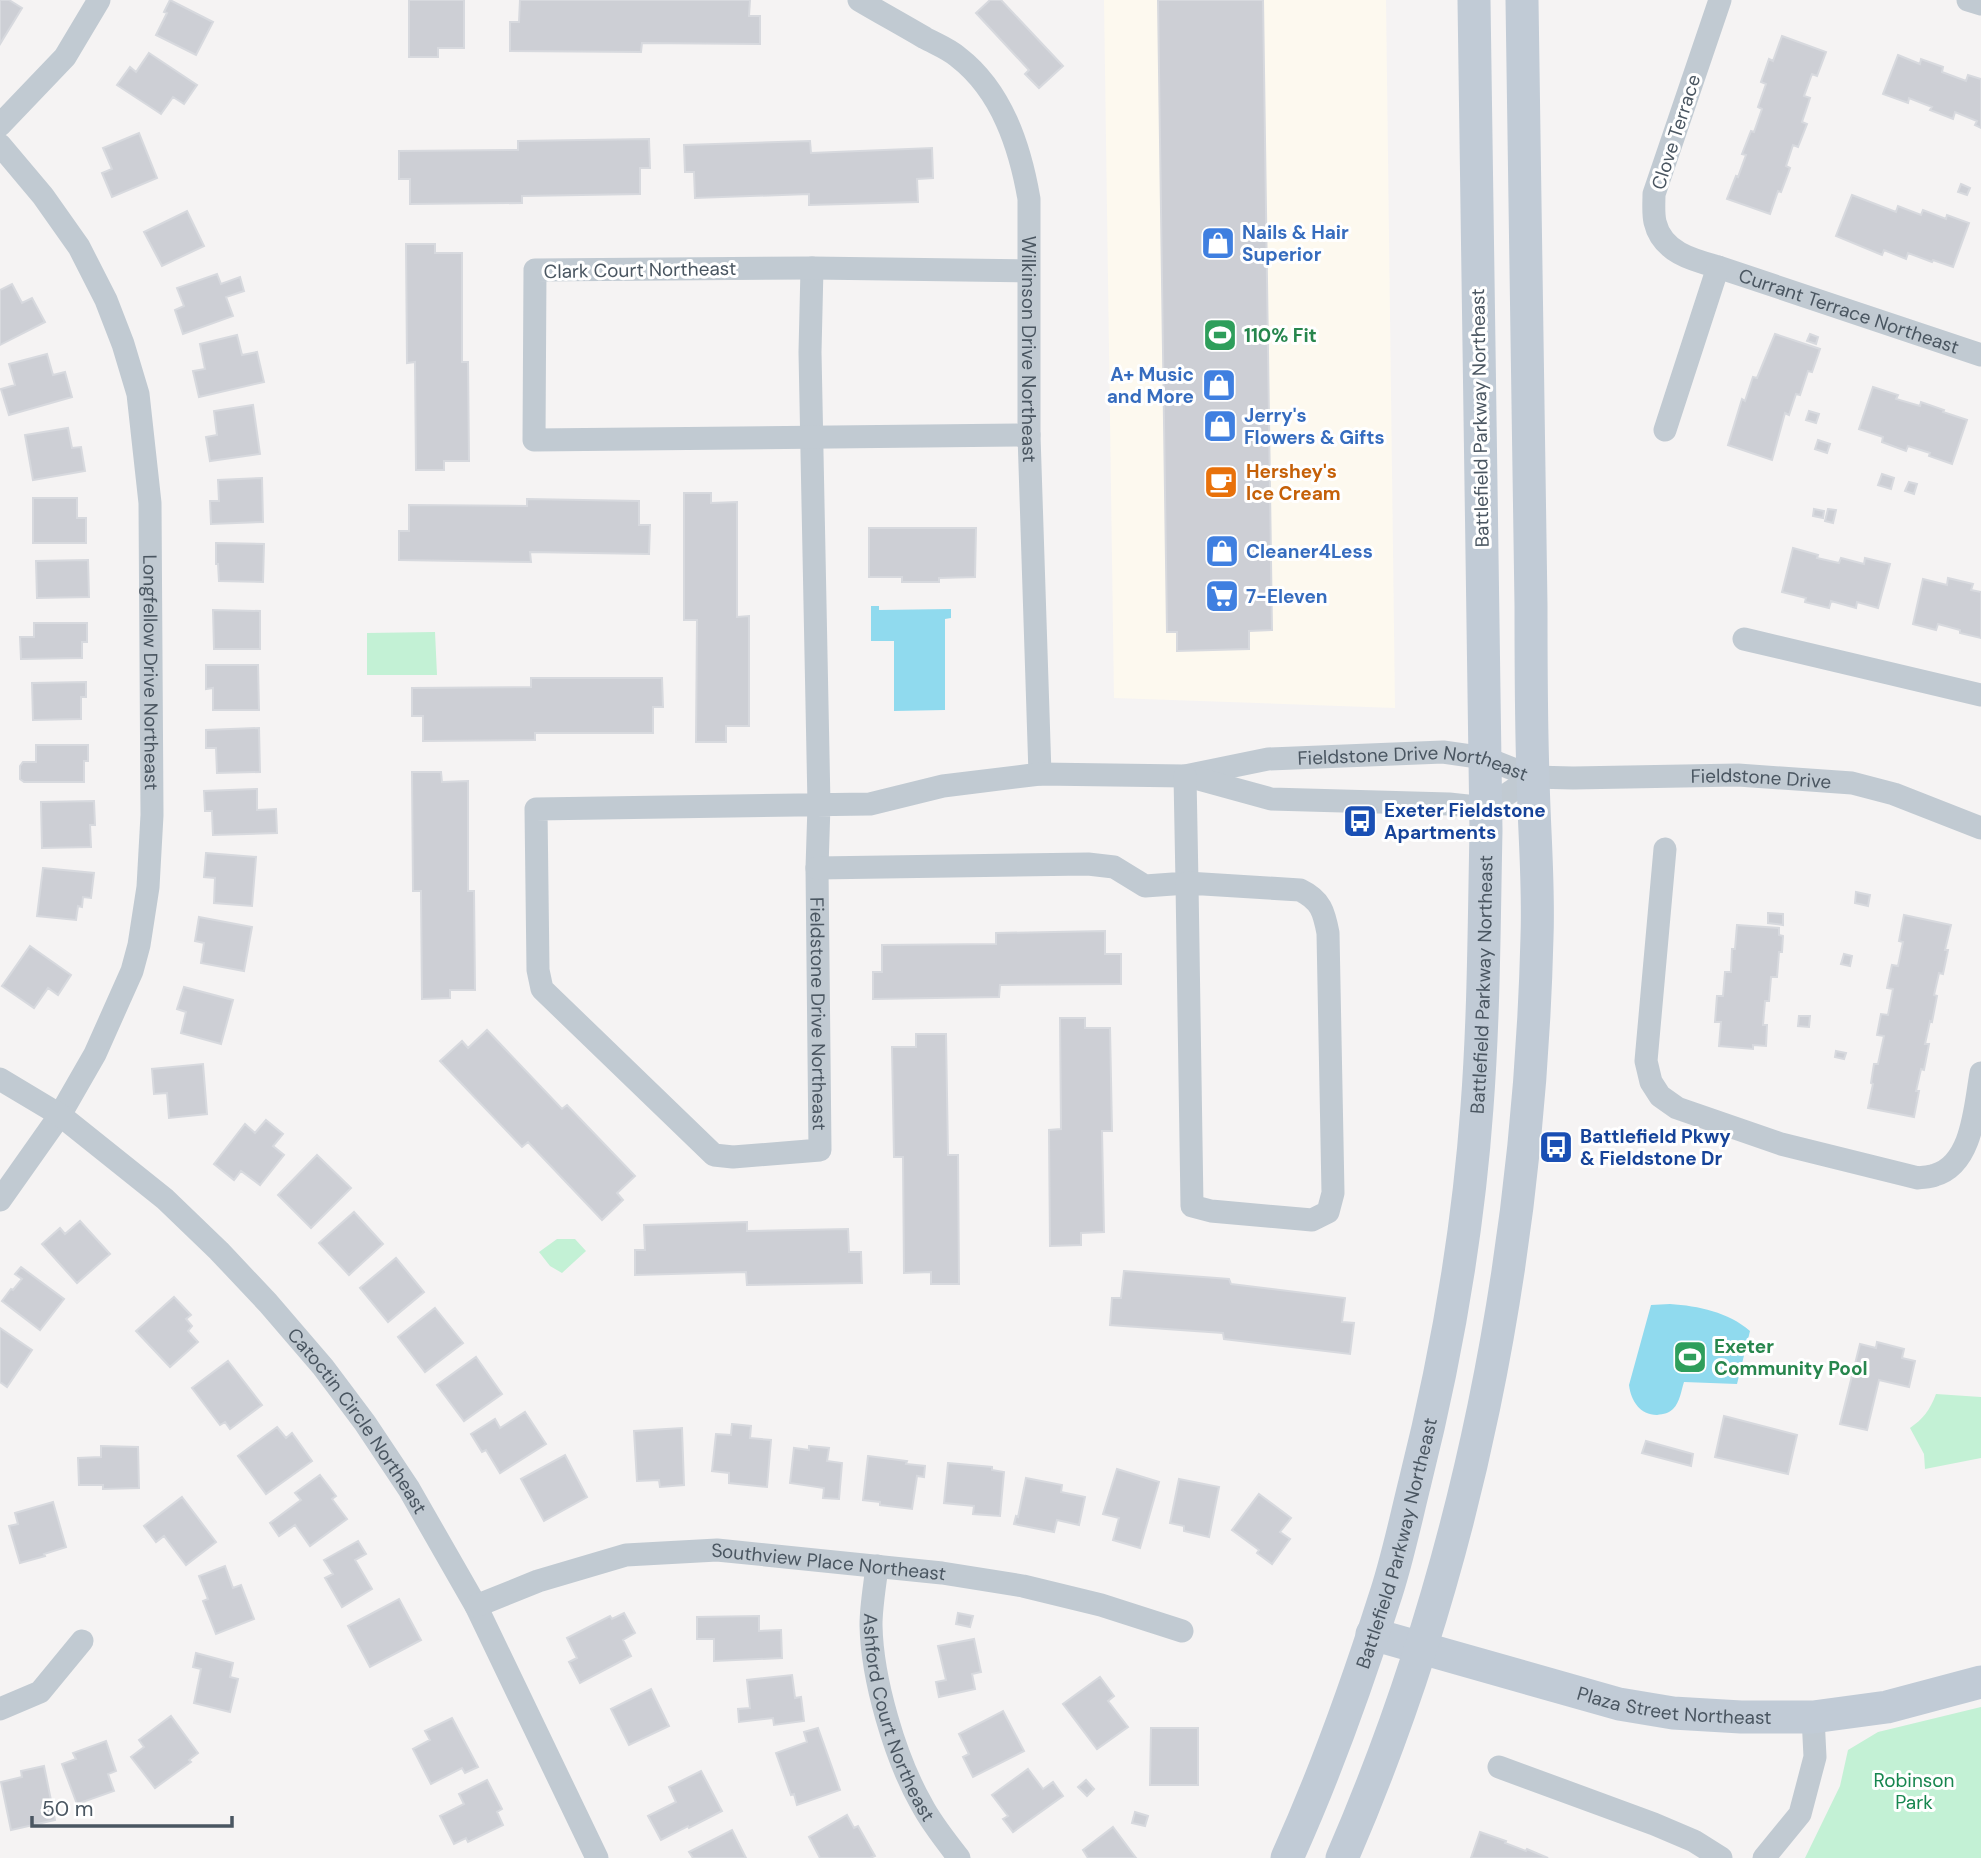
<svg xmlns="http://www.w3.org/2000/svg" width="1981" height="1858" font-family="'DM Sans',sans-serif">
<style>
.commercial{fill:#fdf9ef}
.green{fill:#c3f1d5}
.water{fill:#90daee}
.building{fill:#cdcfd5;stroke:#d7d9de;stroke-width:2}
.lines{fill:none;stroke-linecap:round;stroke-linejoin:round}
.street{stroke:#c1cad2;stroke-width:23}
.secondary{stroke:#c1cbd6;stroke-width:33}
.labels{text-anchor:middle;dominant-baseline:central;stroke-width:6;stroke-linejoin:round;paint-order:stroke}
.street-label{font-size:19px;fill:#4a5661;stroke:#fff}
.shop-label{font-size:19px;font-weight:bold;fill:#366cbe;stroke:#fff;text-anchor:start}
.leisure-label{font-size:19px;font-weight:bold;fill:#27864d;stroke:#fff;text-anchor:start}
.food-label{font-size:19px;font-weight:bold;fill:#c56008;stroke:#fff;text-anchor:start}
.transit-label{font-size:19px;font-weight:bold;fill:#164399;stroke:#fff;text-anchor:start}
.park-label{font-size:19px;fill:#17864f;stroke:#fff}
</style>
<rect width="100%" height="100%" fill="#f5f3f3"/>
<path class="commercial" d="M1104,0H1386L1395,708L1114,698Z"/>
<path class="green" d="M435,632L437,675H367V633Z
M557,1239H575L586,1251L562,1273L550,1266L539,1252Z
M1936,1394L1981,1397V1458L1925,1469L1924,1454L1910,1428C1923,1419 1930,1410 1936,1394Z
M1981,1707V1858H1805L1840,1786L1848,1750L1878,1732Z"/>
<path class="water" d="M871,606H879V610L951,609V618L945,619V710L894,711V641H871Z
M1670,1304C1699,1306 1728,1312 1750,1331L1737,1384L1684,1382C1681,1391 1680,1402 1673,1409C1669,1413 1664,1414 1657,1415C1640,1415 1631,1401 1629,1385L1651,1305Z"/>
<path class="building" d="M0,0H9L22,8L0,44Z
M170,0L213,22L196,55L156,35L167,13L164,12Z
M409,0H464V48H438V57H409Z
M520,0H750L749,16H760V44L642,43L641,52L510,51V22H519Z
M990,0H1001L1063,66L1039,88L1025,74L1029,70L976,13Z
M1158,0H1263L1272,630L1249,631V649L1177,651V632H1167Z
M1782,36L1826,52L1817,76L1812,74L1804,96L1810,98L1802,122L1807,124L1798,147L1793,145L1786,166L1790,168L1781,192L1778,191L1770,214L1727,199L1736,176L1738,177L1746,155L1742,154L1751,131L1754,132L1762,109L1758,107L1766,84L1761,82L1769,59L1773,61Z
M149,53L197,85L184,104L173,97L161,114L117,85L130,67L136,72Z
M1898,55L1920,64L1921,59L1943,67L1942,72L1966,81L1968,75L1981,79V128L1975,125L1977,121L1955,112L1953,119L1930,110L1932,107L1909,98L1908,103L1883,94Z
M139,133L157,178L112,197L102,173L112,169L103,148Z
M649,139L650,168H640V194L522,196V203L410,204V179H399V151L518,150V141Z
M810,141L811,153L932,148L933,178L917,179L918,202L809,205V194L695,198L694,172H685L684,145Z
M1961,184L1970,188L1967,195L1958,192Z
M1852,195L1896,212L1898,206L1921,215L1923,210L1946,219L1947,215L1969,223L1953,267L1933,260L1932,262L1908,253L1906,259L1884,250L1882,255L1836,236Z
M187,211L204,246L162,266L144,232Z
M406,244H435V253H462V362H468L469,461H444V470H416L415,362L407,363Z
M217,274L221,284L240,277L244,291L226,297L233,316L183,334L175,310L184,306L177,288Z
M12,284L22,303L32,298L45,322L0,345V290Z
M1775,334L1820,349L1812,372L1808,371L1800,395L1796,394L1789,415L1785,413L1772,460L1728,445L1742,399L1745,401L1753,377L1757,378Z
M1810,334L1818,337L1816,344L1807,341Z
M237,335L242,355L257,352L264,382L199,397L193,371L205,369L200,344Z
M47,354L53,375L65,372L72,397L9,415L1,389L15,385L9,364Z
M1873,387L1898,395L1896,399L1920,406L1921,402L1944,410L1943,412L1967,420L1952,464L1929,456L1930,453L1908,446L1906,451L1882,442L1883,437L1859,429Z
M253,405L260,454L210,461L206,437L217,435L214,411Z
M1809,411L1819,414L1816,423L1806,420Z
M68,428L72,448L81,447L85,471L33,480L25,435Z
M1818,440L1830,444L1827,453L1815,449Z
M1882,474L1894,478L1891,489L1878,485Z
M262,478L263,522L211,524L210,501H219L218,480Z
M1909,482L1917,484L1914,494L1905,491Z
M684,493H711V503L737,502V617L749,616V726H726V742H696L697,620H684Z
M33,498H77V518H86V543H33Z
M527,499L639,501V525H650L649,554L530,552L531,562L399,560V531H409V505L527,506Z
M1814,509L1824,511L1823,518L1813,516Z
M1828,509L1836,510L1833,523L1825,521Z
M869,528H976L975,577L939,578V582H902V577H869Z
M216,543L264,544L263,582L219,581L218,564H216Z
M1793,548L1818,555L1817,558L1839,563L1841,558L1864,564L1865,558L1890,564L1878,608L1857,602L1856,608L1831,601L1829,608L1805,602L1806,598L1782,592Z
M88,560L89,597L37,598L36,561Z
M1948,578L1973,584L1971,590L1981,592V638L1960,633V630L1938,624L1936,630L1913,624L1923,579L1947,585Z
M213,610L260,611V649H214Z
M34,623H87V642H82V658L21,659L20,637H34Z
M206,665H258L259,710H213V688L206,689Z
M531,678H662L663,707H653V733H535V740L423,741V716H412V688L531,687Z
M86,682V697H81V719L33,720L32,683Z
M259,728L260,772L217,773L216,748H206V730Z
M36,745H88V761H84V782H24L20,779V766L23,762H36Z
M412,772H441L442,782L468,781V891H474L475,990H450V998L422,999L421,891H413Z
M257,789V810L276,809L277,833L213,835L212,811H205L204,791Z
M94,801L95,825H90L91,847L42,848L41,802Z
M206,853L256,857L252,906L214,903L215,878L204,877Z
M43,868L94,873L91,898L83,897L82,907L78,906L76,920L37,916Z
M1856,892L1870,895L1868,906L1855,903Z
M1768,913L1783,914V925L1768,923Z
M1904,915L1951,925L1945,950H1948L1943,974L1939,973L1934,995L1937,996L1932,1022L1930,1021L1925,1044H1929L1924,1070L1921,1069L1916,1091H1919L1914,1117L1868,1108L1873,1084L1871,1083L1874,1064H1878L1884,1036L1877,1035L1881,1014L1888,1015L1893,989L1887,988L1892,965L1898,966L1903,942L1899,941Z
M199,917L252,927L244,971L201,963L204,943L195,941Z
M1737,925L1779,928V935L1783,936L1782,952H1779L1777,977H1771L1769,1001H1765L1763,1025H1767L1766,1046L1753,1045V1049L1719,1046L1721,1022H1715L1717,996H1723L1725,972H1731L1732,949H1735Z
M1105,931V954H1121V984L1000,985L999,997L873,999V972H882V945L996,944V933Z
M30,946L71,975L58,995L48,988L34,1008L2,986Z
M1844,954L1852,956L1850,966L1841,964Z
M184,987L233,1000L221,1044L181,1033L186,1012L177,1009Z
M1799,1016H1810L1809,1027L1798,1026Z
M1060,1018H1085V1028H1110L1112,1131H1102L1104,1232L1081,1233V1245L1050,1246L1049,1130L1061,1129Z
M487,1030L562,1109L567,1105L635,1176L617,1193L623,1200L602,1220L528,1142L522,1147L440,1061L462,1041L468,1048Z
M916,1034H946L948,1155H958L959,1284H931V1272L904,1273L903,1157H894L892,1047H916Z
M1836,1051L1846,1053L1844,1059L1835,1057Z
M203,1064L207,1114L169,1118L167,1093L154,1094L152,1069Z
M266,1120L283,1134L273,1146L284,1155L260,1185L241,1171L234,1180L214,1164L245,1124L255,1133Z
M317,1155L351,1188L311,1228L278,1195Z
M354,1212L383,1244L349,1275L319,1243Z
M80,1221L110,1254L77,1283L42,1244L60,1228L65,1234Z
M747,1222V1231L848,1229L849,1252H861L862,1283L747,1285L746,1272L635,1275V1250H645L644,1225Z
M396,1258L424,1292L388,1322L360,1288Z
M21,1267L64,1299L40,1330L2,1301L11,1289L13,1290L22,1279L15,1274Z
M1124,1271L1229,1279L1231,1284L1345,1298L1342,1322L1354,1323L1350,1354L1224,1339L1223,1333L1110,1325L1112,1298H1121Z
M174,1297L191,1315L186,1319L192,1326L188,1331L198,1342L170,1367L136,1331Z
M435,1308L463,1343L425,1372L398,1337Z
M0,1328L32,1350L7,1387L0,1382Z
M1877,1342L1904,1349L1902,1358L1915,1361L1909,1387L1879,1380L1867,1430L1840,1424L1860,1344L1876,1348Z
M476,1357L502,1394L464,1421L437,1385Z
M228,1361L262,1405L230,1429L225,1422L220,1425L192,1388Z
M525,1412L546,1444L500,1473L486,1450L482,1452L471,1434L495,1419L500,1428Z
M1724,1416L1797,1435L1788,1474L1715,1457Z
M732,1424L751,1426L750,1438L771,1440L767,1487L729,1483V1473L712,1471L716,1434L731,1435Z
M277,1427L286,1438L292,1433L312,1461L266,1494L238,1456Z
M682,1428L684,1485L660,1487L659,1480L637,1481L634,1431Z
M1646,1441L1693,1454L1691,1466L1642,1453Z
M101,1446L138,1447L139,1488L103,1489V1485H79L78,1458L101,1457Z
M809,1446L829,1448L827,1461L842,1463L839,1499L823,1498L824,1488L790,1483L794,1448L809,1450Z
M565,1455L587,1497L544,1521L521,1479Z
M868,1456L907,1461L906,1464L925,1466L924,1477L917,1476L912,1509L880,1505V1502L863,1500Z
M948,1463L992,1467V1470L1004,1472L1000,1516L973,1514L974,1506L944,1503Z
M1117,1469L1159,1482L1140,1548L1113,1540L1119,1518L1103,1514Z
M320,1475L336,1496L332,1499L347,1519L310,1546L295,1525L279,1536L270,1523L301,1500L295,1493Z
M1026,1478L1062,1485L1061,1492L1085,1497L1079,1525L1057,1520L1054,1532L1014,1524L1016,1516L1018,1517Z
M1179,1479L1219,1487L1209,1537L1184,1531V1526L1170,1523Z
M1259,1494L1291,1518L1280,1532L1290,1539L1272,1564L1257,1553L1259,1550L1232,1530Z
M182,1497L216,1542L186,1565L164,1536L156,1542L144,1526Z
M53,1502L66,1547L44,1554L45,1556L20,1563L9,1526L18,1524L15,1513Z
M358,1541L366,1554L355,1560L372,1589L342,1607L325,1578L333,1574L324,1560Z
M225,1566L233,1588L241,1585L254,1619L216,1634L203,1601L208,1599L199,1576Z
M399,1599L421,1640L370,1667L348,1626Z
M624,1613L635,1633L623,1640L631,1656L580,1683L569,1662L577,1658L567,1638L610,1616L612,1619Z
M958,1613L973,1616L970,1627L956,1624Z
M759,1616V1631L781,1630L782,1658L714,1661V1639H697V1617Z
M974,1639L981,1672L972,1674L975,1689L939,1697L936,1682L946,1680L938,1646Z
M196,1653L233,1663L230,1677L238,1679L230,1712L194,1703L201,1669L193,1667Z
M792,1675L795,1698L801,1697L804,1721L774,1725L773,1718L739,1722L738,1709L750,1708L747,1680Z
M1100,1677L1114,1696L1108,1701L1128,1727L1097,1749L1063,1704Z
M651,1689L669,1726L629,1745L611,1709Z
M1003,1711L1024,1751L973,1777L963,1757L969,1754L959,1734Z
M171,1716L198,1753L189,1760L191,1762L155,1788L131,1757L144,1747L139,1740Z
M452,1718L478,1767L465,1773L462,1768L431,1784L413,1749L430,1740L425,1731Z
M818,1728L840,1790L797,1805L794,1794L791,1795L776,1753L807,1742L804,1732Z
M1151,1728H1198V1785H1150Z
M106,1741L116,1771L108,1774L114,1791L77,1804L62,1764L76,1759L73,1753Z
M44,1766L55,1820L11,1830L1,1782L22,1777L21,1771Z
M1028,1769L1043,1789L1053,1782L1063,1796L1013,1832L1003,1819L1008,1816L992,1795Z
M701,1771L722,1811L689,1828L688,1826L661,1840L648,1816L676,1802L669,1787Z
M487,1780L502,1809L497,1812L503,1825L468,1842L466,1838L454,1844L440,1816L464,1804L459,1794Z
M1086,1780L1094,1789L1087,1796L1078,1787Z
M1135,1812L1148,1816L1145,1826L1132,1823Z
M847,1815L854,1828L858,1826L875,1856L870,1858H820L809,1837Z
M1113,1827L1136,1858H1088L1083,1850Z
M732,1830L746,1858H693L689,1852Z
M1480,1832L1506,1841L1505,1843L1526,1851L1527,1849L1548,1858H1471Z"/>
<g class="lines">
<g class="street">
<path id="s1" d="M859,0C881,13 903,25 925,38C936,44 949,49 958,57C1002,91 1020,147 1029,199V435L1040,774"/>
<path id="s2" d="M1720,0L1654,194C1654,203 1653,213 1655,222C1662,252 1692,260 1718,267L1981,355"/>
<path d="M1968,0L1981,4"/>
<path d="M0,125L65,57L99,0"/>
<path id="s3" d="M0,145L43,196L79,247L106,300L123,344L138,394L150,503L152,815L148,887L139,945L132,971L95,1054L60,1115L0,1200"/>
<path id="s4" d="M812,268L810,352L819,805L817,868L820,1150L733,1157L714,1155L542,989L538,970L536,809L870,804L943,786L1040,774L1185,776L1268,759L1443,752L1485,758L1533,777L1573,778L1738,775L1852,783L1894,794L1981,828"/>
<path d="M1028,271L812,268L535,270L534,440L1029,435"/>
<path d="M1665,430L1718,267"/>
<path d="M1744,639L1981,695"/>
<path d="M1191,777L1271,799L1449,804L1486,808L1533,777"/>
<path d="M1665,849L1646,1061L1651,1082L1660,1096L1677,1108L1781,1144L1918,1178C1924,1177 1930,1177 1935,1175C1973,1164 1975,1106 1981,1073"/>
<path d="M817,868L1088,864L1114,867L1145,886L1187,883L1185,776"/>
<path d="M1187,883L1300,890C1321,900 1324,912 1328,933L1333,1193L1328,1212L1312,1220L1211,1211L1192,1206Z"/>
<path id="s5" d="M0,1079L60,1115L165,1199L219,1251L268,1303L323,1367L365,1423L409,1489L476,1606L597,1858"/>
<path id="s6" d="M877,1566C875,1585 871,1606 871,1625C872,1679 895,1758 922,1805C932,1824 946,1841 959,1858"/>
<path id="s7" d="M476,1606L538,1581L626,1555L717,1550L942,1573L1023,1586L1101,1605L1182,1631"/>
<path d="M0,1709L40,1692L82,1641"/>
<path d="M1499,1767L1654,1824L1694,1841L1721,1858"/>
<path d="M1764,1858L1800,1814L1815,1757L1813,1717"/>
</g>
<g class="secondary">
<path id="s8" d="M1372,1634L1619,1704L1673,1713L1741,1717H1813L1887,1707L1981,1682"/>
<path id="s9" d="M1287,1858C1325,1774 1356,1688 1384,1600C1397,1562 1405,1522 1415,1482C1446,1359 1468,1233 1477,1107C1484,1015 1484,923 1486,831L1474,0"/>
<path d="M1342,1858C1468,1568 1529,1253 1537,937C1539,884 1534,830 1533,776C1531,720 1531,663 1531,606C1528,404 1525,202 1522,0"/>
</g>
</g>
<defs>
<g id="shop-square" transform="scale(1.75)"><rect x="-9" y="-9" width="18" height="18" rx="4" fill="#3f7fe0" stroke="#fff"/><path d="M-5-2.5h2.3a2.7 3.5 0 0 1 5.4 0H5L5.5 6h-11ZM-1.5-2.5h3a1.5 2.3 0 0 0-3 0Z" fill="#fff"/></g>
<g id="stadium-square" transform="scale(1.75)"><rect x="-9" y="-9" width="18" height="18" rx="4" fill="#2e9e5b" stroke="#fff"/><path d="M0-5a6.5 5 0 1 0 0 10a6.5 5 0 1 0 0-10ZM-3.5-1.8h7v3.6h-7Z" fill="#fff"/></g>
<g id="cafe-square" transform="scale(1.75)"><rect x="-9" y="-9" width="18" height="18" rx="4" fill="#e8710a" stroke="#fff"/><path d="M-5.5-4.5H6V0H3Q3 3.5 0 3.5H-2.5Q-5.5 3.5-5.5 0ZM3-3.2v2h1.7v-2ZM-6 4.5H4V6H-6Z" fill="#fff"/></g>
<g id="supermarket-square" transform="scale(1.75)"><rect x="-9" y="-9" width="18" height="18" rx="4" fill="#3f7fe0" stroke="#fff"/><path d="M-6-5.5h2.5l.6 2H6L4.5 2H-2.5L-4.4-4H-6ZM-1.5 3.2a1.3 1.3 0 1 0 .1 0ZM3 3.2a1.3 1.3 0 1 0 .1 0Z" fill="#fff"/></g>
<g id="bus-square" transform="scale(1.75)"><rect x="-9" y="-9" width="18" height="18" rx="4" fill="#1a4fb4" stroke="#fff"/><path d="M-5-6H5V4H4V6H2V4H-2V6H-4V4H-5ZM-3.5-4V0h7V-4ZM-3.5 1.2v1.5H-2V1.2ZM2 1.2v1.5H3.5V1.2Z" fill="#fff"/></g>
</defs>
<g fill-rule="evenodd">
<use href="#shop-square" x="1218" y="243"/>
<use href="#stadium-square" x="1220" y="335"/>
<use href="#shop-square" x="1219" y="385"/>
<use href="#shop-square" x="1220" y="426"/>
<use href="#cafe-square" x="1221" y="482"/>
<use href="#shop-square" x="1222" y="551"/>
<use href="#supermarket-square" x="1222" y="596"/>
<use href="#bus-square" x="1360" y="821"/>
<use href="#bus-square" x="1556" y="1147"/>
<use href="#stadium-square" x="1690" y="1357"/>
</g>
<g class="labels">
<g class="street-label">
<text transform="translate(1676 132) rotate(-72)">Clove Terrace</text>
<text transform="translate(640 270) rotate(-1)">Clark Court Northeast</text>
<text stroke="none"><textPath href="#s2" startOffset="453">Currant Terrace Northeast</textPath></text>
<text stroke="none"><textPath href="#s1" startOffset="427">Wilkinson Drive Northeast</textPath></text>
<text transform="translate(1480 418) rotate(-91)">Battlefield Parkway Northeast</text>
<text stroke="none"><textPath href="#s3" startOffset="567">Longfellow Drive Northeast</textPath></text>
<text stroke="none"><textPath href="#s4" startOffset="2291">Fieldstone Drive Northeast</textPath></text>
<text stroke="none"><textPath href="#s4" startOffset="2642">Fieldstone Drive</textPath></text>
<text stroke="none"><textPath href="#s9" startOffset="901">Battlefield Parkway Northeast</textPath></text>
<text stroke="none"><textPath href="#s4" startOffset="746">Fieldstone Drive Northeast</textPath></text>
<text stroke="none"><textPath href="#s5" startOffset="499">Catoctin Circle Northeast</textPath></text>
<text stroke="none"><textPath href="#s9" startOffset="334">Battlefield Parkway Northeast</textPath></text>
<text stroke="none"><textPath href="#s7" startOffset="362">Southview Place Northeast</textPath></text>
<text stroke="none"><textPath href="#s8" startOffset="312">Plaza Street Northeast</textPath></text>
<text stroke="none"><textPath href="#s6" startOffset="156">Ashford Court Northeast</textPath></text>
</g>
<g class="shop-label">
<text x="1242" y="232">Nails &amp; Hair<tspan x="1242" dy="22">Superior</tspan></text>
<text x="1194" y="374" text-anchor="end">A+ Music<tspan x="1194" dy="22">and More</tspan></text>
<text x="1244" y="415">Jerry's<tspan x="1244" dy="22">Flowers &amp; Gifts</tspan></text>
<text x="1246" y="551">Cleaner4Less</text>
<text x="1246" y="596">7-Eleven</text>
</g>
<g class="leisure-label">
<text x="1244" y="335">110% Fit</text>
<text x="1714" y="1346">Exeter<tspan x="1714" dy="22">Community Pool</tspan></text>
</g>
<g class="food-label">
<text x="1246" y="471">Hershey's<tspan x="1246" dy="22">Ice Cream</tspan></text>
</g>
<g class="transit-label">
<text x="1384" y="810">Exeter Fieldstone<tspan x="1384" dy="22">Apartments</tspan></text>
<text x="1580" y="1136">Battlefield Pkwy<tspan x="1580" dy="22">&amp; Fieldstone Dr</tspan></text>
</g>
<g class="park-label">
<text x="1914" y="1780">Robinson<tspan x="1914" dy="22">Park</tspan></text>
</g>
</g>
<path d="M32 1816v10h200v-10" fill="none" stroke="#4a5661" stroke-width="3.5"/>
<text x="42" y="1816" font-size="21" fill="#4a5661" stroke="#ffffff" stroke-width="5" paint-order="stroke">50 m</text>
</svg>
